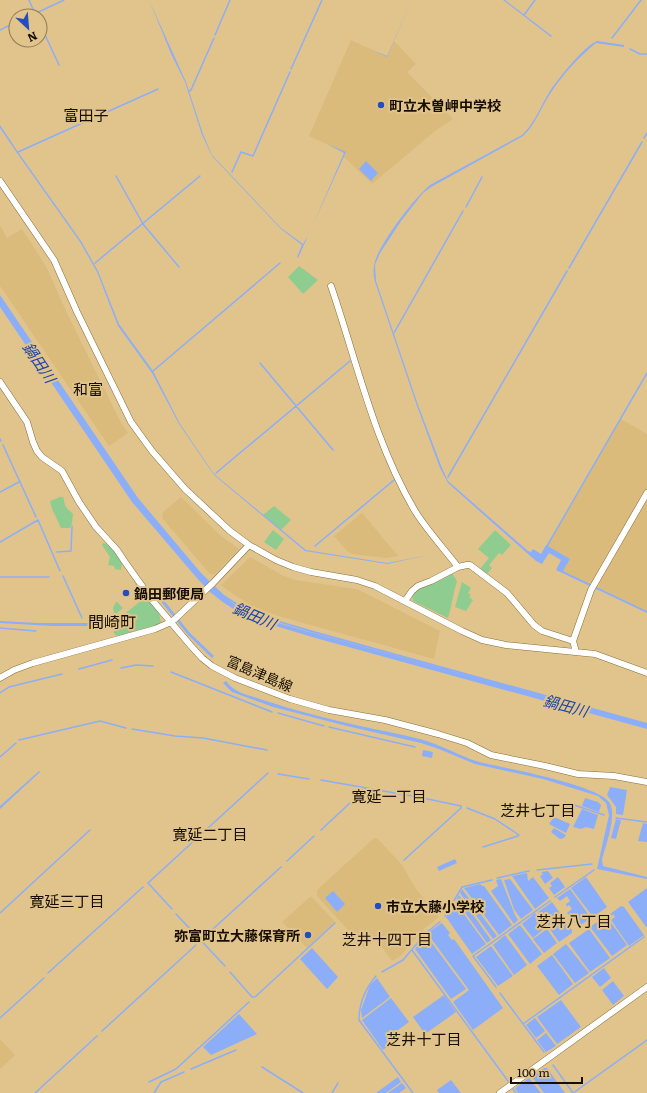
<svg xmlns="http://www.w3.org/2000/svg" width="647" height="1093" font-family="Literata,'Noto Sans JP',serif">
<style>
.built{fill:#dabb7b}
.green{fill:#8ecd8f}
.water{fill:#8caef8;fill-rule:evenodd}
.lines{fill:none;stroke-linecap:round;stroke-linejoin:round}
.stream{stroke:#8caef8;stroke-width:1.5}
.secondary-casing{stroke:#876e37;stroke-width:7}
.secondary{stroke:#fff;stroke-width:6}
.poi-dot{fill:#254ebc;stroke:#e0c48c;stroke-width:1.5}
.labels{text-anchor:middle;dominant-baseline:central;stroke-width:4;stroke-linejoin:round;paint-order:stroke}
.poi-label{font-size:14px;font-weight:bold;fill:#170d00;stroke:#e0c48c;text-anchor:start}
.street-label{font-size:14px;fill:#170d00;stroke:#e0c48c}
.neighbourhood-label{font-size:15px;fill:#170d00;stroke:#e0c48c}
.water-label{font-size:15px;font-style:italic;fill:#1d43ab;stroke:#e0c48c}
.quarter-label{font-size:16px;fill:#170d00;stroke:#e0c48c}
</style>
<rect width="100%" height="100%" fill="#e0c48c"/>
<path class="built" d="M351,40L387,57L394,41L416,64L407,72L453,119L435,131L372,184L344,157L346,153L309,136Z
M0,225L7,238L22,229L47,268L66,311L121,423L128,433L109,446L0,286Z
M621,419L647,434V489L591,585L563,571L570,559L547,546Z
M181,497L220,535L239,549L214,575L210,574L162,518L163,512Z
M646,502H647V611L597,587Z
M362,513L398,556L386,558L352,554L347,551L334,536Z
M250,557L284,576L296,580L356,589L365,593L440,631L434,659L278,616L250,605L233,594L221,585Z
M374,838H377L402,865L416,889L439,917L425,928L400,956L392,961L376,939L365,949L317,896V890Z
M310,897H312L335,922L307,948L282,922Z
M0,1039L15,1055L0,1069Z"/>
<path class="green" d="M299,266L318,280L303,294L288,277Z
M60,497H63L64,499C64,507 68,509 73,514L72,523L70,528H61L52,509L50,501Z
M274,506L291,520L281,530L263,515Z
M273,530L284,539L276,550L264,542Z
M495,530L511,545L502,555L499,553L489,565L492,568L487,574L480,569L489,558L478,549Z
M103,543C110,545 121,555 122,563C122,565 121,568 121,570L115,569L114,566L108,565L110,557L102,545Z
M452,573L457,581C453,593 452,606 448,618L413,601L412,594L420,588L441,580Z
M136,581L138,586L159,613L161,622L157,625L118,636L114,634L113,623L142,600L135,590Z
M462,582L471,588L468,593L471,595L469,597L473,600L466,611L455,607Z
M116,602H117L123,608L116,614L114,613L113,608Z"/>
<path class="water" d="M149,0L186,82L203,134L212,155L281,228L303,244L309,234L344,153L327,144L346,152L298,258L297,257L302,245L281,229L212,156L202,135L185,82L172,56Z
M412,0L387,57L370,49L387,56Z
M503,0H505L552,36L551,37Z
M597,41L624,45V47L596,43C579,57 564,73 552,91C542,105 536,124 523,136L431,187L423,193L401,221L380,253L375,265L376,281L418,405L442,468L448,481L528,551L531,552L533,549L541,554L546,545L570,559L563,571L647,611V613L556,570L561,560L549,553L542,564L536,561L448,483L440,468L417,406L375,282C373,275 373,268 375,261C381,242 414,198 430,185L522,135C535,123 541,105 550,91C559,78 583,47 597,41Z
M0,125L18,152L81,241L98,271L119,324L153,371L180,424L214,474L306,550L387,563L429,555L387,564L305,551L214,475L179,424L152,373L118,326L97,272L80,242L17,153L0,128Z
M366,161L378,173L371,181L359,169Z
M0,295L138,498L201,573L224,595L243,607L259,615L314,631L647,723V729L312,637L256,620L240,613L224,603L210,592L196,577L132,502L0,307ZM227,599L242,608L258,616L314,633L551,698L313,633L258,617L242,609Z
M156,589L159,592L158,593L190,633L214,656L212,658L188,635L155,594H154L152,592Z
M0,621L37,623H89L90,626H52L0,623Z
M226,681C234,693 249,695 263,700C299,712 337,721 374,729C393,733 417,737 435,744C451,750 466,759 483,763C506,768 597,785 609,802C618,814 605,847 602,860L603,866L647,877V879L597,869L609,815L606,803L598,796L543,779L475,764L439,749L421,743L347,726L273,707L232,692L223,683Z
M423,750L433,752L432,758L422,756Z
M39,771L40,772L0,809V806Z
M610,787L627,790L623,815L616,814V807L607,795Z
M585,798L598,802L601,805L599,812L582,806Z
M582,809L598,815L594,829L586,827L581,829L573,827Z
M554,817L570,824L566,833L549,824Z
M616,819L621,820L616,839L611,838Z
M643,823L647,824V842L638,841Z
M554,828L566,835L564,838L560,839L551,832Z
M455,859L457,863L439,871L437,867Z
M548,871L553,878L545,884L540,876L543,874L541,872Z
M527,873L528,881L533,877L549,898L535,909L512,876Z
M558,877L565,887L554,895L549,888L552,886L550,883Z
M586,877L607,907L593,917L571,888Z
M501,879L515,915L518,920L514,924L491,891L498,886L496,880Z
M510,879L533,910L521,919L514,909L504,880Z
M480,884L482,886H484L512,925L499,935L464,888Z
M647,888V928L628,902Z
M462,889L497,936L493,939L460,893Z
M570,889L591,918L578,927L574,922L578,920L575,916L571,918L567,913L572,909L569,905L567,907L566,904L570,901L567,896L560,901L557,898Z
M333,891L345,904L337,912L325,898Z
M459,895L491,940L487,943L456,900Z
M455,902L486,944L472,954L446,917Z
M552,902L562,916L548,926L538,912Z
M621,906L624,907L644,935L629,946L611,920L615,917L613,914L611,916L610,914Z
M535,913L546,927L533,938L522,924Z
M604,917L606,919L607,917L627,945L612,956L590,927Z
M563,918L572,930V933L559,942L549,928Z
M442,923L450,933L448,935L452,940L454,939L503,1008L473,1030L453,1002L469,990L427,933Z
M520,925L542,954L530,964L508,934Z
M547,929L557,943L544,953L533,939Z
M589,929L610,958L590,972L569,943Z
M426,935L466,989L451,999L415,949Z
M505,935L527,965L514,975L493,945Z
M566,944L589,973L575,983L553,954Z
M491,946L513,976L498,986L476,957Z
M312,948L338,977L327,989L300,959Z
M552,955L573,984L559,995L537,966Z
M604,968L611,978L600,987L592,977Z
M377,978L390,997L362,1018L361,1010L370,985Z
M613,981L624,996L613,1005L602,990Z
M444,995L456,1012L425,1034L413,1017Z
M391,998L409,1022L394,1033L398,1039L383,1050L362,1020Z
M561,1000L581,1027L557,1044L537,1017Z
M239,1014L257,1034L211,1055L203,1047Z
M535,1018L545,1031L536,1038L526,1025Z
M546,1033L556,1046L546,1052L537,1040Z
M544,1068H547L565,1093H544L532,1077Z
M398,1077L401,1082L386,1093H376Z
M529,1078L541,1093H518L515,1088Z
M451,1080L461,1093H439L437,1090Z
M402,1083L406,1088L399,1093H388Z"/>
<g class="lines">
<path class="stream" d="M29,0L36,16
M524,15L535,0
M30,16L64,0
M40,24L59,65
M0,30L16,22
M215,35L230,0
M612,38L641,0
M630,49L640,54H647
M291,69L322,0
M189,91L191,90L214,38
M644,138L647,133
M18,152L158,89
M232,172L241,152L253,156L290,72
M116,176L143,224L179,267
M466,207L482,177
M95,263L200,176
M569,268L642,142
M394,333L463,211
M260,363L333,450
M153,371L280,263
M0,439L1,441
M3,445L36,517
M216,473L350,361
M448,477L567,271
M0,492L19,482
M0,542L38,520L60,571
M315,546L394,480
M547,546L647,373
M57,552L71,551L72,526
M63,576L82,618
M0,577H49
M0,628L36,631
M121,668L136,665L153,666
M79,669L112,660
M171,672L272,712
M0,693L9,687L62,674
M278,713L324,726
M329,727L415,747
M132,729L175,736L203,738L267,750
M19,740L100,721L126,728
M0,757L16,743
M278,774L309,779
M321,780L412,796
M565,802L604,815
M467,808L495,819L519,835L518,836L483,847
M616,818L647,822
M321,830L366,788
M404,860L461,808V806L418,797
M287,861L314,836
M537,870L592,864
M497,878L529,871
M555,897L594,870
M172,909L148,883L268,773
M0,913L90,830
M176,914L225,966
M445,916L462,887L492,880
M201,940L281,867
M412,950L508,1081
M230,972L252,997H255L335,923
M382,972L403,960L427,932L440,922
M48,973L143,887
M376,976C366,988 359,1004 359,1020L413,1093
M496,987L473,956L550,901
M500,993L544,1052
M0,1018L44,978
M523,1024L644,937
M102,1031L196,945
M553,1065L573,1093
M262,1067L303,1093
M191,1069L236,1050
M149,1082L176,1069L249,1002
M513,1089L516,1093
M35,1093L97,1036
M154,1093L161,1082L184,1072
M332,1093L338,1083
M573,1093L647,1040"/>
<g class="secondary-casing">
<path id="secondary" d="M0,181L54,260L77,312L131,422L152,451L185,489L230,531L249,545L276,560L293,567L311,572L357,580L375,586L462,631L482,640L506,645L595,654L647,673
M331,286C357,362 374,442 415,511C426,529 445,550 458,567
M0,382L27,422L33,442L37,451L42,457L62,471L79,502L96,527L117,550L125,562L152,600L191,646L202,658L212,666L235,678L290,699L329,710L385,720L438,734L467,743L491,755L545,766L578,774L614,776L647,782
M405,601L412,591L418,586L431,581L458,567L467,565H470L507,593L534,625L542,631L573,641
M576,652L573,641L591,590L647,493
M0,678L14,670L33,663L155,629L171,622L175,619L213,583L249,545
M500,1093L647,987"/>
</g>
<use href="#secondary" class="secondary"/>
</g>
<g class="poi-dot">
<circle cx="381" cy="105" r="4"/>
<circle cx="126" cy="593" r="4"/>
<circle cx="378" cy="906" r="4"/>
<circle cx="308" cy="935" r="4"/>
</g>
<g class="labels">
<g class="poi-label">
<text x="389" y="105">町立木曽岬中学校</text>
<text x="134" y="593">鍋田郵便局</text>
<text x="386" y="906">市立大藤小学校</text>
<text x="300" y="935" text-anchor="end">弥富町立大藤保育所</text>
</g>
<g class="street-label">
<text transform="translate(260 673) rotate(23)">富島津島線</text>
</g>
<g class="neighbourhood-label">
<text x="86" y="114">富田子</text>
<text x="88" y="388">和富</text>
<text x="389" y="795">寛延一丁目</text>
<text x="538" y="809">芝井七丁目</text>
<text x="210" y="833">寛延二丁目</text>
<text x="67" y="900">寛延三丁目</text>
<text x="574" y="920">芝井八丁目</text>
<text x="387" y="938">芝井十四丁目</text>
<text x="424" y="1038">芝井十丁目</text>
</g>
<g class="water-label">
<text transform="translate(40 362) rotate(56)">鍋田川</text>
<text transform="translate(255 615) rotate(23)">鍋田川</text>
<text transform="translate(566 705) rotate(15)">鍋田川</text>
</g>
<g class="quarter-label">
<text x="112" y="621">間崎町</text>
</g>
</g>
<g transform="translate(28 28) rotate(154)"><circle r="19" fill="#e0c48c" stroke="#907b54"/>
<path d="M0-3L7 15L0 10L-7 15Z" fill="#254ebc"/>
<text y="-6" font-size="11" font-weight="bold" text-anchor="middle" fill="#170d00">N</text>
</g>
<path d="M511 1077v6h71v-6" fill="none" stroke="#170d00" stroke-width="2"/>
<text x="517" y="1077" font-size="12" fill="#170d00" stroke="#e0c48c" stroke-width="3" paint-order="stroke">100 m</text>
</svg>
